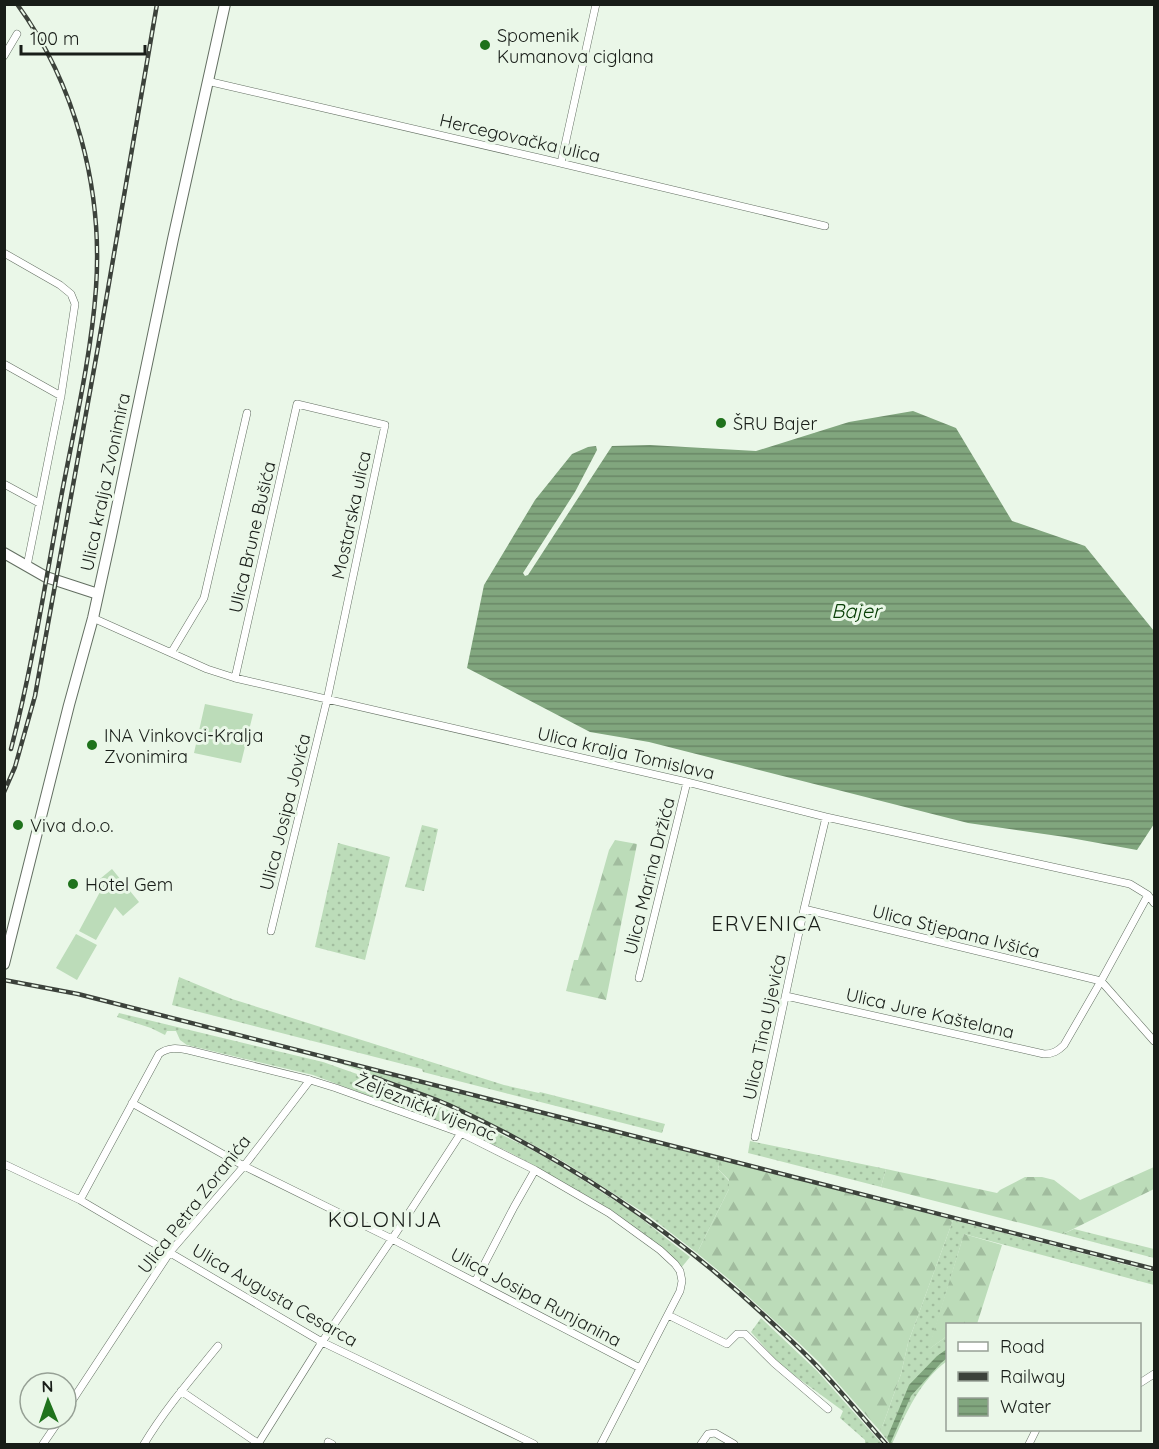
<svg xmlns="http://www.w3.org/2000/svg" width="1159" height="1449" font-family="Quicksand,sans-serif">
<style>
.grass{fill:url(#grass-dots)}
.forest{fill:url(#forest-firs)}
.pitch{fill:#bcdcb9}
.water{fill:url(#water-rules)}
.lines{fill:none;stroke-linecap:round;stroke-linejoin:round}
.street-casing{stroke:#636f62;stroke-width:8}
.secondary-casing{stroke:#636f62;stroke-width:12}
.street{stroke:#fff;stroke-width:7}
.secondary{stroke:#fff;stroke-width:10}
.rail-casing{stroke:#3c423b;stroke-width:4.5}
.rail{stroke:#eaf7e8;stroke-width:2;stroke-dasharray:7;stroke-linecap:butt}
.poi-dot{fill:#1f721c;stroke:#eaf7e8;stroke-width:2}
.labels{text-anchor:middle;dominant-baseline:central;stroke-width:6;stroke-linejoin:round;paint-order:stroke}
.poi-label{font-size:18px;fill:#181d18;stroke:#eaf7e8;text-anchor:start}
.street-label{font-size:18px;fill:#181d18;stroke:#eaf7e8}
.water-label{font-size:20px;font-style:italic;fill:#0a4008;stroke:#eaf7e8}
.quarter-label{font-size:21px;letter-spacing:1.5px;fill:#181d18;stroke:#eaf7e8}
</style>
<defs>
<pattern id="grass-dots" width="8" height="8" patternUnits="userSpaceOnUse" patternTransform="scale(1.5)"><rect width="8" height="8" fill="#bcdcb9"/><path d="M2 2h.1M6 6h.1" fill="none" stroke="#a1bc9e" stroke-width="1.8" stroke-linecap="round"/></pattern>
<pattern id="forest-firs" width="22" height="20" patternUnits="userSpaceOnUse" patternTransform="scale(1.5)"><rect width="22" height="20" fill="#bcdcb9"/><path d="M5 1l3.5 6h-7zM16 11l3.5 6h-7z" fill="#a1bc9e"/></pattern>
<pattern id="water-rules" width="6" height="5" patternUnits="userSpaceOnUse" patternTransform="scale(1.5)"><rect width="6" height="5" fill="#81a67e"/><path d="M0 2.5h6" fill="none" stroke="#698766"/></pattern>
</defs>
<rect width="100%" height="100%" fill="#eaf7e8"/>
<path class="grass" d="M422,825L438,829L424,891L405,887Z
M338,843L390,857L365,960L315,947Z
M179,977L232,999L504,1085L539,1093L540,1092L665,1124L662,1133L423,1072L422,1069L172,1005Z
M119,1013L323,1062L357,1074L458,1114L527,1147L572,1173L634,1213L690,1257L681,1268L613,1211L535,1166L505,1150L462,1131L313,1075L187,1045L180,1040L176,1031H167L165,1035L151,1028L117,1017Z
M342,1063L720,1159L718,1169L729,1181V1189L697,1253L649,1216L564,1162L530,1143L492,1124L429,1096L342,1064Z
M750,1141L886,1169L881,1187L748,1153Z
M953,1220L1154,1272V1285L964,1234L929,1349L947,1336V1361C919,1382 906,1413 892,1444H890L880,1431L884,1422L901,1374L908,1343Z
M1074,1229L1154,1249V1258L1063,1234Z
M761,1318L817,1371L882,1444H865V1440L840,1418L843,1411L787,1370L776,1360L751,1332Z"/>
<path class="forest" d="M615,840L637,844L606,1000L566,991L574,960H578L609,850Z
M720,1159L953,1220L908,1343L901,1374L884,1422L880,1431L820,1363L798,1342L731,1281L697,1253L729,1189V1180L718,1169Z
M1154,1167V1189L1063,1234L881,1187L886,1169L997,1193L1000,1190L1025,1177H1042L1054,1180L1080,1200Z
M964,1234L1002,1245L977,1324H948L947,1336L928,1350Z"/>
<path class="pitch" d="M205,704L253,714L241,763L194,753Z
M112,869L139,902L123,916L115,907L96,940L79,931L101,890L95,883Z
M76,934L97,945L77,980L56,968Z"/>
<path class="water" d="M913,411L956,428L1012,521L1085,546L1154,631V824L1137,850L1065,837L968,823L649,742L590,732L467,668L484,585L535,500L572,454L588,447L596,446L597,450L575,492L523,573L525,576L528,575L612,446L650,445L756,451L849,422Z
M947,1349V1358L941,1363L911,1396L890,1444L887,1438L909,1385L937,1356Z"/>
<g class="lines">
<g class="street-casing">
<path id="street" d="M4,56L17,34
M207,81L539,158L825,226
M561,163L596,4
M4,253L60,285L71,294L75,304L61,396L27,566
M4,364L61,396
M4,484L39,503
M93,618L207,669L235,678L687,782L826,817L1130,884L1148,895L1154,903
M171,653L204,598L247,413
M235,678L297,404L385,425L327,700L271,931
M804,909L1101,981L1154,1041
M639,978L687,782
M786,996L1044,1054C1053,1054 1058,1051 1064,1045L1101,981L1148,895
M132,1103L244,1166L392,1239L640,1368
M755,1137L804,909L826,817
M4,1164L80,1200L322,1342L534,1444
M80,1200L159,1054C168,1047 177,1048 188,1050L310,1080L336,1088L461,1133L535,1170L609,1213L660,1250L675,1264L680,1271L682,1281L680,1291L601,1444
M475,1282L514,1207L535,1170
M668,1315L727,1344L737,1334H745L774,1363L828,1409
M1140,1383L1154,1374
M181,1391L259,1444
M66,1410L170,1252L244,1166L310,1080
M328,1442L332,1444
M43,1444L60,1419
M144,1444C165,1409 192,1378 218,1346
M258,1444L322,1342L392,1239L461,1133
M701,1444L708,1434L715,1433L734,1444
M1029,1444L1036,1430"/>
</g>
<g class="secondary-casing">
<path id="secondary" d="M4,553L46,577L98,594
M4,964L69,705L93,618L111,536L173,239L225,4"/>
</g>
<use href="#street" class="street"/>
<use href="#secondary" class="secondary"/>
<g class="rail-casing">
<path id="rail" d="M11,749C32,668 45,585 60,503C73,433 91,359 96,288C103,189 76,85 17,4
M4,792L15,767L35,696L98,347L157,4
M4,980L78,994L1154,1269
M374,1077C399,1087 426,1095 451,1106C568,1160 673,1230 767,1318C784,1334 801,1349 817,1366C841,1391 863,1418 886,1444"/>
</g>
<use href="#rail" class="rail"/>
</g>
<g class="poi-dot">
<circle cx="485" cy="45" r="6"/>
<circle cx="721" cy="423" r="6"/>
<circle cx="92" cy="745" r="6"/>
<circle cx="18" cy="825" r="6"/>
<circle cx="73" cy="884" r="6"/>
</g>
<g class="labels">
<g class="poi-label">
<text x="497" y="35">Spomenik<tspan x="497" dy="21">Kumanova ciglana</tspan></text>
<text x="733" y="423">ŠRU Bajer</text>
<text x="104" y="735">INA Vinkovci-Kralja<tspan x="104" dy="21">Zvonimira</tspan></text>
<text x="30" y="825">Viva d.o.o.</text>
<text x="85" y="884">Hotel Gem</text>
</g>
<g class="street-label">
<text transform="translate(520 138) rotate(13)">Hercegovačka ulica</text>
<text transform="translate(105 482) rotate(-78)">Ulica kralja Zvonimira</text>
<text transform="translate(351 515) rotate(-78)">Mostarska ulica</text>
<text transform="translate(252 537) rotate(-77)">Ulica Brune Bušića</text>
<text transform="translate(626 753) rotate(13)">Ulica kralja Tomislava</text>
<text transform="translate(285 812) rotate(-76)">Ulica Josipa Jovića</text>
<text transform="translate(649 876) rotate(-76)">Ulica Marina Držića</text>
<text transform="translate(956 931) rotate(14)">Ulica Stjepana Ivšića</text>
<text transform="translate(930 1013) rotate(13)">Ulica Jure Kaštelana</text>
<text transform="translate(764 1027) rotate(-78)">Ulica Tina Ujevića</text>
<text transform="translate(426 1107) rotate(22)">Željeznički vijenac</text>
<text transform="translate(194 1204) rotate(-52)">Ulica Petra Zoranića</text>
<text transform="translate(275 1295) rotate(30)">Ulica Augusta Cesarca</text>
<text transform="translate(536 1297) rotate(28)">Ulica Josipa Runjanina</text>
</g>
<g class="water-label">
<text x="856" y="610">Bajer</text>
</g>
<g class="quarter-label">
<text x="767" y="923">ERVENICA</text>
<text x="385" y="1219">KOLONIJA</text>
</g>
</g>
<rect width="1159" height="1449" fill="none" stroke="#181d18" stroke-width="12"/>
<rect x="946" y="1323" width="195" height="108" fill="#eaf7e8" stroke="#96a095" stroke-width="1.5"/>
<rect x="958" y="1342" width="30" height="9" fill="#ffffff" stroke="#96a095" stroke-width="1.5"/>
<text x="1000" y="1353" font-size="18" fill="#181d18">Road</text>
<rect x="958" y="1372" width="30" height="9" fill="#3c423b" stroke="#96a095" stroke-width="1.5"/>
<text x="1000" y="1383" font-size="18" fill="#181d18">Railway</text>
<rect x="958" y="1398" width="30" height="18" fill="url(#water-rules)" stroke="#96a095" stroke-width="1.5"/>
<text x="1000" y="1413" font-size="18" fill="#181d18">Water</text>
<g transform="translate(48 1401) rotate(358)"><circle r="28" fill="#eaf7e8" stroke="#96a095" stroke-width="1.5"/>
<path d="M0-4.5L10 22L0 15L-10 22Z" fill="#1f721c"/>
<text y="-9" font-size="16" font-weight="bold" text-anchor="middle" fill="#181d18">N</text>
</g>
<path d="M21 45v9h124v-9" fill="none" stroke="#181d18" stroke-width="3"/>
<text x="30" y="45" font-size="18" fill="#181d18" stroke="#eaf7e8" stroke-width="4.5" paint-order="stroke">100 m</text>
</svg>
